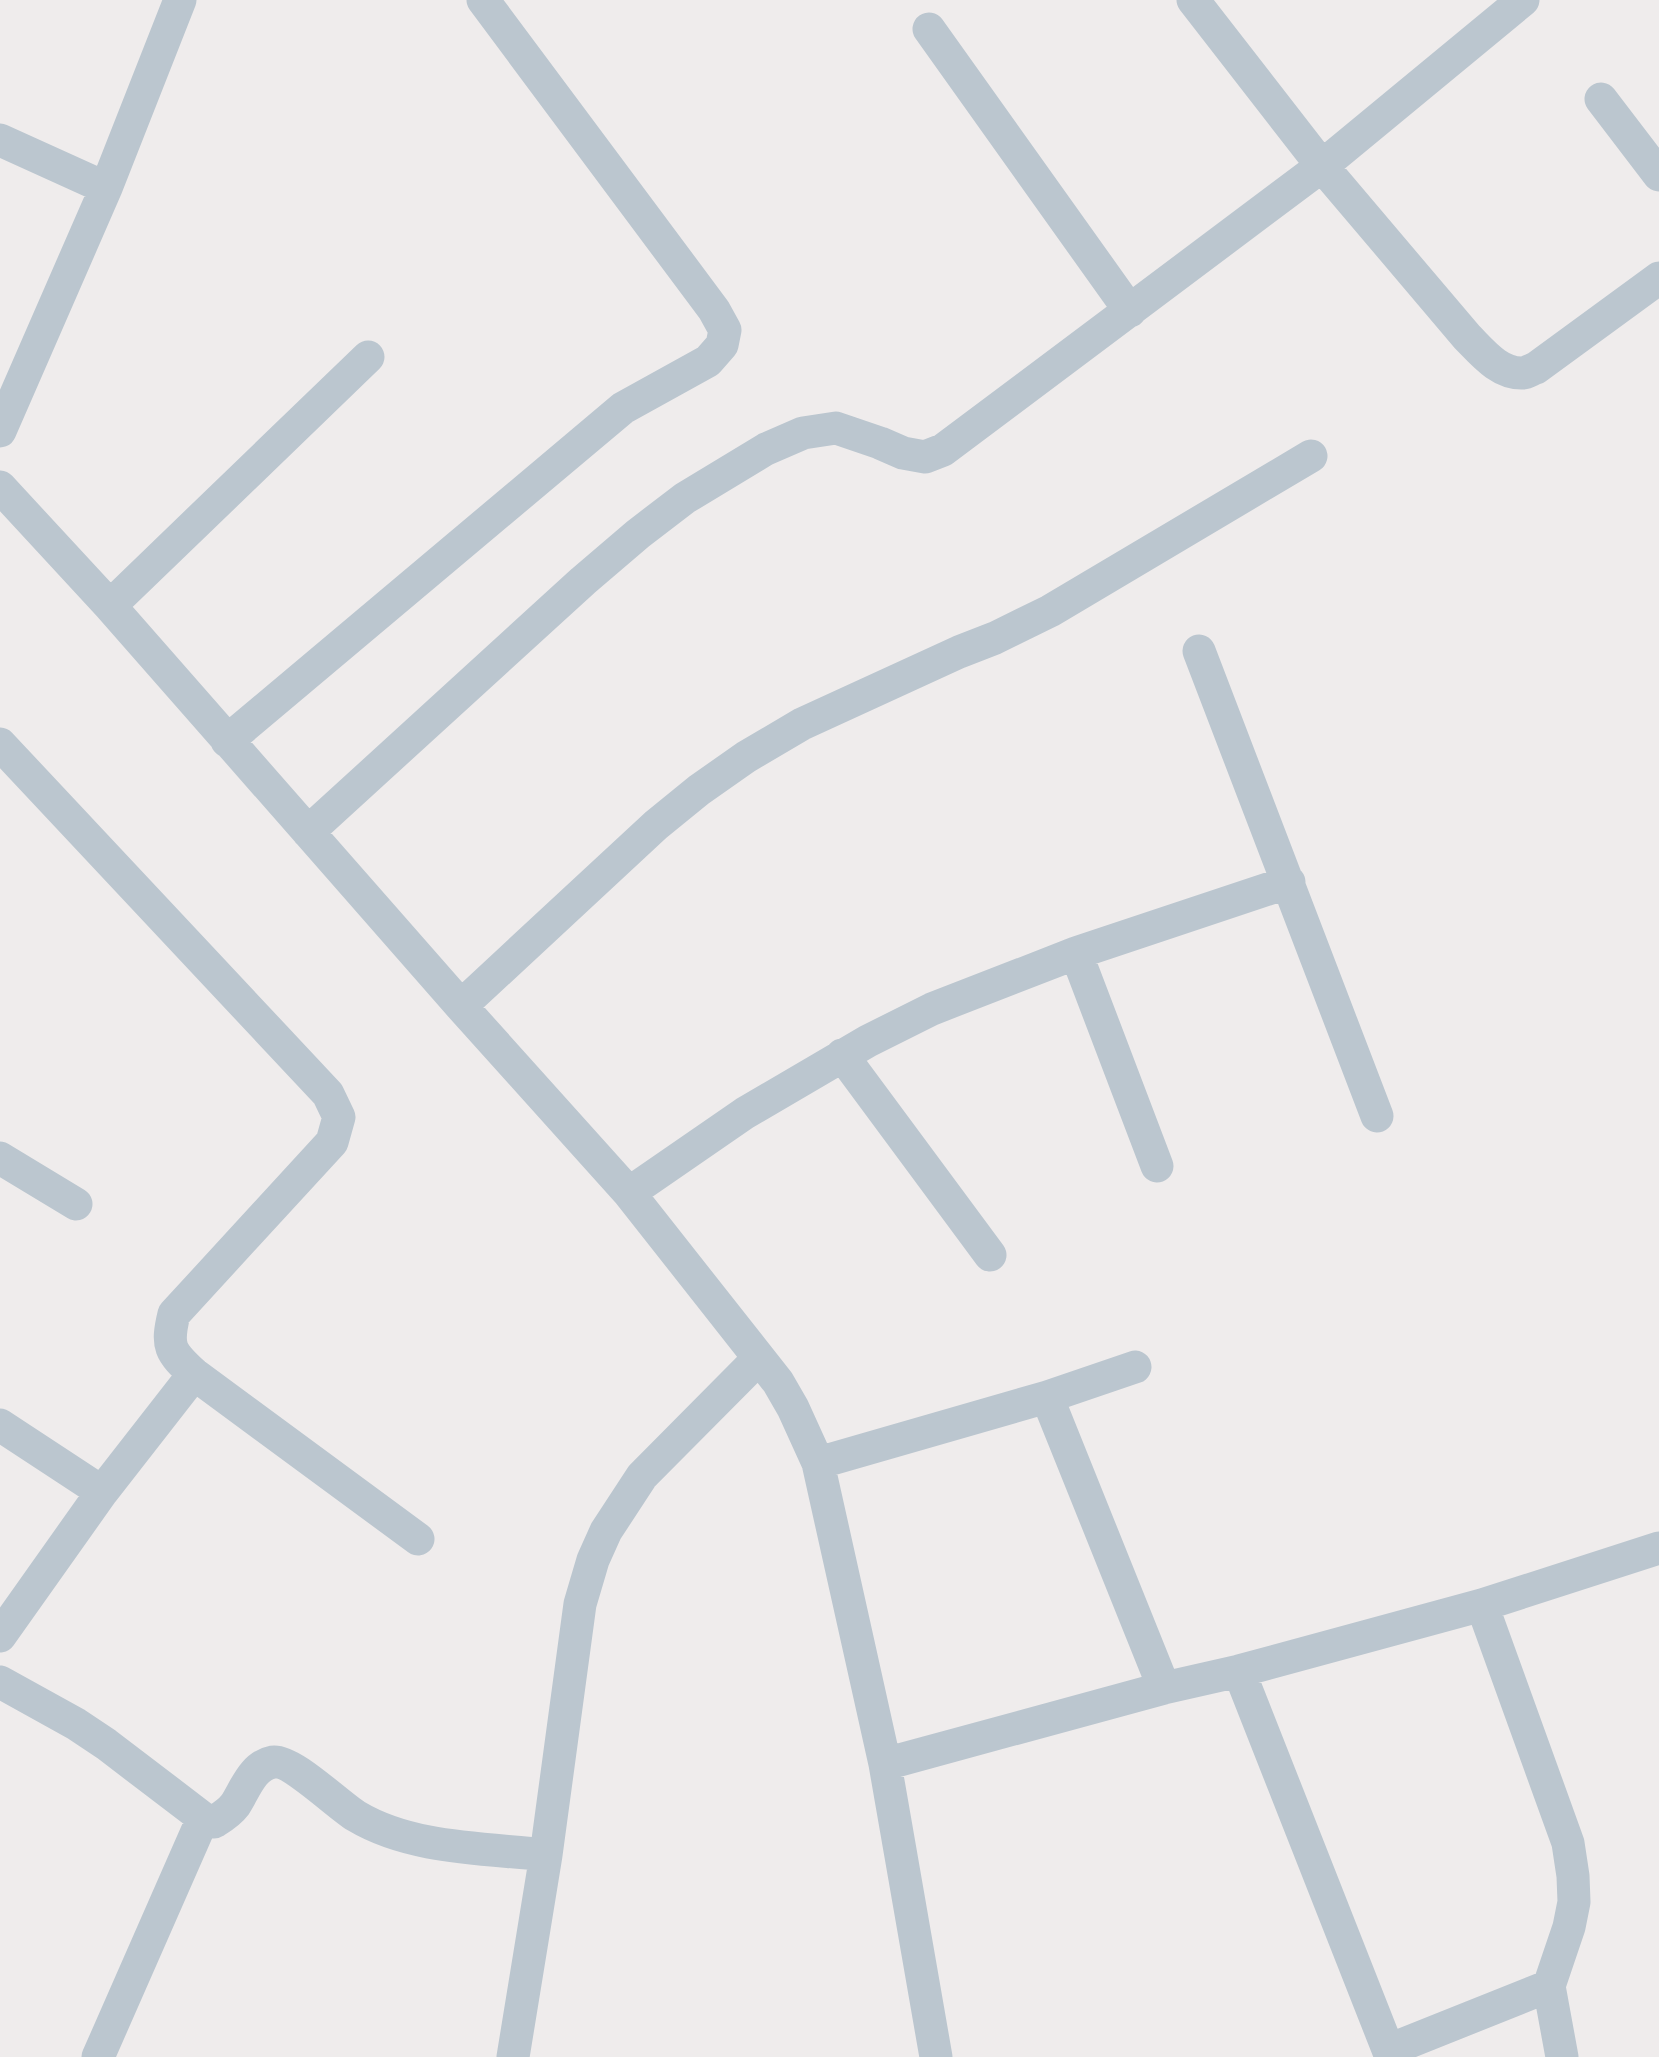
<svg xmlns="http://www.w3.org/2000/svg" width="1659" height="2057" font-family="'Asap Condensed',sans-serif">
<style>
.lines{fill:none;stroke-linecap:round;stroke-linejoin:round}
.minor{stroke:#bbc6cf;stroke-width:33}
</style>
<rect width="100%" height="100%" fill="#efecec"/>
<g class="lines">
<path class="minor" d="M1193,0L1322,166L1467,337C1482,352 1499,374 1523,373C1527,373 1532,369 1536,368L1659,278
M929,29L1130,311
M1601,99L1659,175
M0,140L106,188
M0,431L106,188L180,0
M0,487L110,606L461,1006L629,1193L778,1382L793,1408L818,1463L885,1764L936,2057
M110,606L368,357
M1199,651L1377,1116
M227,741L623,408L708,361L722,345L725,330L714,310L483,0
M0,744L328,1094L339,1117L332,1142L174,1314C166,1347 170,1352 194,1374L418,1539
M308,832L583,581L638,534L685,498L766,449L803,433L836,428L880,443L903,453L925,457L943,450L1322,166L1523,0
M1076,953L1157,1166
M461,1006L656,825L699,790L746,757L802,724L959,652L995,638L1050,611L1311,456
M842,1055L990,1255
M0,1158L76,1204
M629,1193L745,1113L868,1041L932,1009L1076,953L1289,882
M1047,1397L1164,1688
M0,1425L102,1492L0,1636
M818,1463L1047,1397L1135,1367
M102,1492L194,1374
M1482,1605L1568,1843L1573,1876L1574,1902L1569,1927L1549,1986L1562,2057
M1239,1671L1482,1605L1659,1548
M0,1682L76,1724L106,1744L203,1818L214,1822C222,1817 229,1813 235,1805C245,1790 252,1766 273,1762C291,1759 338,1805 356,1816C411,1849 483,1848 546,1855
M885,1764L1164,1688L1239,1671L1391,2057
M1389,2050L1549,1986
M98,2057L203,1818
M513,2057L546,1855L580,1604L593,1560L606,1531L642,1476L758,1359"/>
</g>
</svg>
